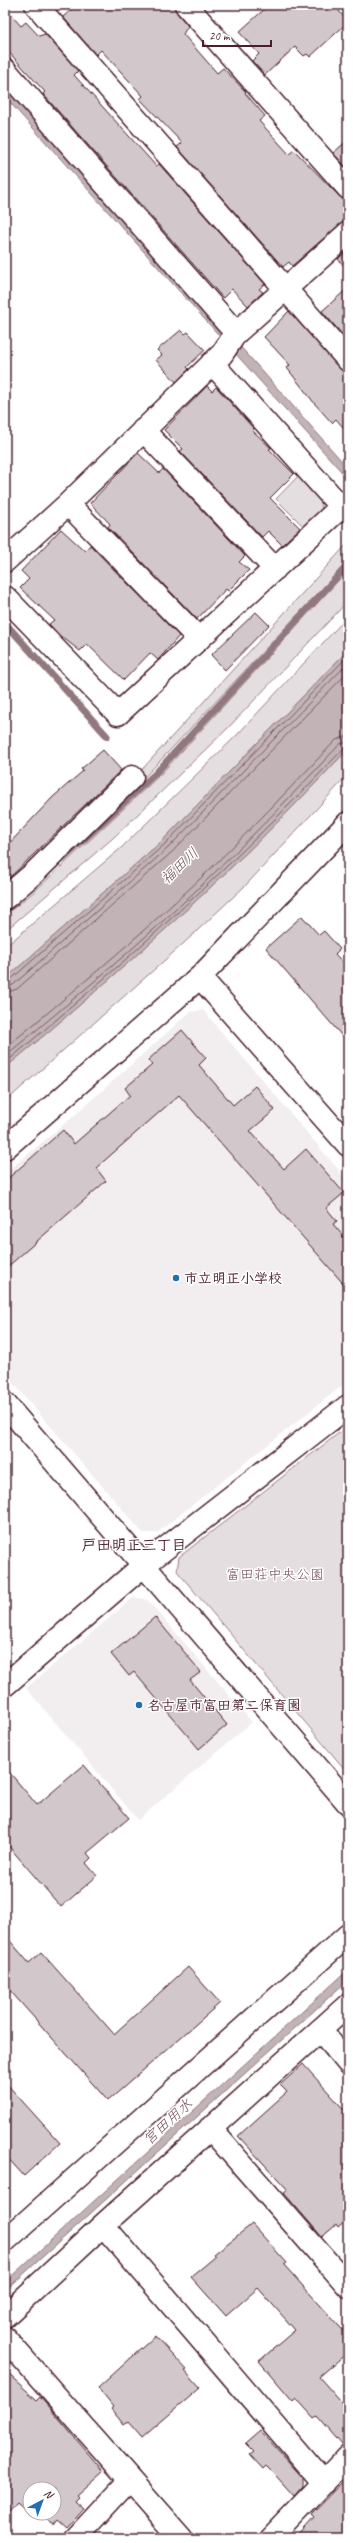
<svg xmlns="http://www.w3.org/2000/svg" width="353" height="2543" font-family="Caveat,'Klee One',sans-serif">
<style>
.built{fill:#f2eeef}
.green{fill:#e5dee0;stroke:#987e86}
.water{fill:#c1b3b6;stroke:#91787e}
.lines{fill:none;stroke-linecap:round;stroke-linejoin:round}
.shore{stroke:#7a5a63;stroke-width:1}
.stream{stroke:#91787e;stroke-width:7}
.building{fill:#d2c7cb;stroke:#4a1f2b}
.street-casing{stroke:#4a1f2b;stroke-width:25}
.street{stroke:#fff;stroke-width:22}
.poi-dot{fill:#1f6fb2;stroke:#fff;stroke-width:1.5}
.labels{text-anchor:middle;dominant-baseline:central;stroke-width:3;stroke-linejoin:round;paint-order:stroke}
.poi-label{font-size:14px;font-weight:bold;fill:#4a1f2b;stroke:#fff;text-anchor:start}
.park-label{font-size:14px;fill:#714f58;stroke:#fff}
.water-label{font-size:15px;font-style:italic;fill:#74535c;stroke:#fff}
.neighbourhood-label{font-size:15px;font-weight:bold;fill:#4a1f2b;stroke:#fff}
</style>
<rect width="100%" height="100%" fill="#fff"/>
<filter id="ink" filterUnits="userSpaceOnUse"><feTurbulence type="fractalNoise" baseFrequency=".025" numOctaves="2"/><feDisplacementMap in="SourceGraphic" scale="8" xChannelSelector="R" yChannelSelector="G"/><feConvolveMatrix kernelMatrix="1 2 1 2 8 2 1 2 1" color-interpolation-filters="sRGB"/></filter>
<g filter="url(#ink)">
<path class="built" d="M203,1010L348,1181V1381L157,1533H143L5,1374V1173L69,1120L190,1012Z
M134,1597L148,1600L252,1722L138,1820L26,1688Z"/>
<path class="green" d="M301,473L320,493L322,510L304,527L276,499Z
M348,543V561L141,781L136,776Z
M348,570V601L228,728L113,838L5,931V915L36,890L160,775Z
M348,616V650L162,841L5,979V947L121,848L237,735Z
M348,749V775L247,884L183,944L5,1102V1068C126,968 241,864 348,749Z
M348,1426V1773L177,1571L179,1557Z"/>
<path class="water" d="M5,81L348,468V479L5,97Z
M348,650V749C241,864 126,968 5,1068V979L162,841Z
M348,1970V1980L5,2291V2282Z"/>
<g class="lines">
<path class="shore" d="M5,982L9,981L165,844L348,656
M5,987L13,985L168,848L348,663
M5,993L17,989L172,852L348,672
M5,1048C71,994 137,938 200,879C247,834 291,787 336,740L348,736
M5,1056C73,1000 140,944 204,883C251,838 296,791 340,744L348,742
M5,1063C125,963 237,862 344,748L348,747"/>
<path class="stream" d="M5,623L107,736
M63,859L155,774L348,565
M5,911L16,902"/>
</g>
<path class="building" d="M76,5H174L177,13L188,26L183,34L217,73L223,68L246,92L245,93L265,116L259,121L289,154L294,150L339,196L348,200V221L340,224L292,266L289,262L283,267L177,147L182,143L140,99L143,96L101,50L96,55L63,17Z
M269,5H334L348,22L310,57L307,54L304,56L295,47L265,75L252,61L259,54L239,32Z
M5,8L21,26L26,22L39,36L45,34L78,71L74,75L156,166L159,164L265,284L259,289L263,292L248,306L232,289L223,298L43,94L45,92L5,48Z
M348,140V169L333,153Z
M348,250V270L338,259Z
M348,288V341L322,311Z
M289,311L339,368L348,372V433L336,419L332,423L315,404L287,368L290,365L264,337Z
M181,330L185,334L188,332L205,350L187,367L189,369L176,382L156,360L162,355L157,350Z
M207,386L212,391L216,387L219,390L254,429L252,430L271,448L269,449L294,474L270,498L300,528L282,545L268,531L262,537L180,451L183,449L164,430Z
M138,453L159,473L163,469L245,556L239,562L249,570L228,591L226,589L197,619L108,527L110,524L90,503Z
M61,529L85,551L90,545L179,636L158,660L150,653L124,680L87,644L80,651L62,637L49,624L54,620L20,588L29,579L21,571Z
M256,612L269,625L225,670L211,655Z
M103,750L121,770L5,882V848L53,797L83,771L81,769Z
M302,916L319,935L324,931L340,949L335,954L348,968V1043L266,948Z
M182,1030L206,1058L199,1065L233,1105L255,1086L275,1110L250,1131L284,1169L306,1149L344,1193L326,1208L337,1221L333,1224L348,1242V1289L179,1095L96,1168L106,1181L5,1269V1181L63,1130L74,1144L130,1095L125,1088L152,1065L148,1060Z
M155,1617L201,1672L190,1680L227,1725L199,1749L134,1672L129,1676L111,1654Z
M84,1765L129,1818L87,1853L91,1858L86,1863L97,1876L61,1907L5,1842V1767L37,1805Z
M5,1935L29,1963L41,1952L114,2034L188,1967L220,2003L108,2101L5,1985Z
M303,2064L348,2114V2219L338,2228L336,2225L322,2237L284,2193L288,2190L238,2136L287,2092L280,2085Z
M5,2082L60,2143L24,2176L5,2155Z
M252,2224L287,2263L284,2265L348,2336V2352L319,2377L348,2410V2445L343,2446L317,2416L314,2418L296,2398L293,2401L259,2361L295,2330L258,2288L226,2316L191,2277L216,2256L214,2254Z
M155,2336L187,2370L185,2371L200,2388L142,2438L128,2422L124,2425L111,2409L113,2407L98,2388Z
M5,2371L37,2400L40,2397L103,2471L76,2495L78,2497L75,2500L84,2508L67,2527L58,2519L54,2524L38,2513H54V2489H30V2513H32L30,2515L17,2503L5,2517Z
M260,2430L303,2478V2486L294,2496L277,2477L266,2466L263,2469L250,2455L254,2452L245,2443Z
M348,2477V2538H296L314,2518L311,2515Z"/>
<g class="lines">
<g class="street-casing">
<path id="street" d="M36,5L348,360
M186,5L348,188
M5,70L236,333
M143,430L275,569
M68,504L199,639
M5,561L68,504L222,354L236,333L348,233
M5,597L118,714L341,507L212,363
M5,898L34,873L132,777
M200,977L348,1145
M5,1148L200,977L348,823
M5,1404L348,1803
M5,1685L144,1565L348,1406
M320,2030L348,2063
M210,2128L348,2286
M103,2225L324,2483
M5,2241L348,1935
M5,2316L103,2225L348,2005
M5,2338L181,2538
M76,2538L130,2480
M271,2538L348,2457"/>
</g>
<use href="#street" class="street"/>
</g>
</g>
<g class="poi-dot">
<circle cx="176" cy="1278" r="4"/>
<circle cx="139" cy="1705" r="4"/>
</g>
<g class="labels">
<g class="poi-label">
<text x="184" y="1278">市立明正小学校</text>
<text x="147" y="1705">名古屋市富田第二保育園</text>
</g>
<g class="park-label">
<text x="275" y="1574">富田荘中央公園</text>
</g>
<g class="water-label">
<text transform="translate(180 866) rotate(-43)">福田川</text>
<text transform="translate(168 2122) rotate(-42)">宮田用水</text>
</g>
<g class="neighbourhood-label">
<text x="134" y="1545">戸田明正三丁目</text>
</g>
</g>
<rect width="353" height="2543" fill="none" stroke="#fff" stroke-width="20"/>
<rect x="10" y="10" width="333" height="2523" fill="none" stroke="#4a1f2b" stroke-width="1.5" filter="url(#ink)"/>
<g transform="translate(42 2501) rotate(41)"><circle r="19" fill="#ffffff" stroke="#b7a5aa"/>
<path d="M0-3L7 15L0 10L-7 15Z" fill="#1f6fb2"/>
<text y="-6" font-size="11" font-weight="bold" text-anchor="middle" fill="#4a1f2b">N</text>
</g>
<path d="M203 40v6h68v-6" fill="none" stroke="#4a1f2b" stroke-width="2"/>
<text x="209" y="40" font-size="12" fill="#4a1f2b" stroke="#ffffff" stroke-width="3" paint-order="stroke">20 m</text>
</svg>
